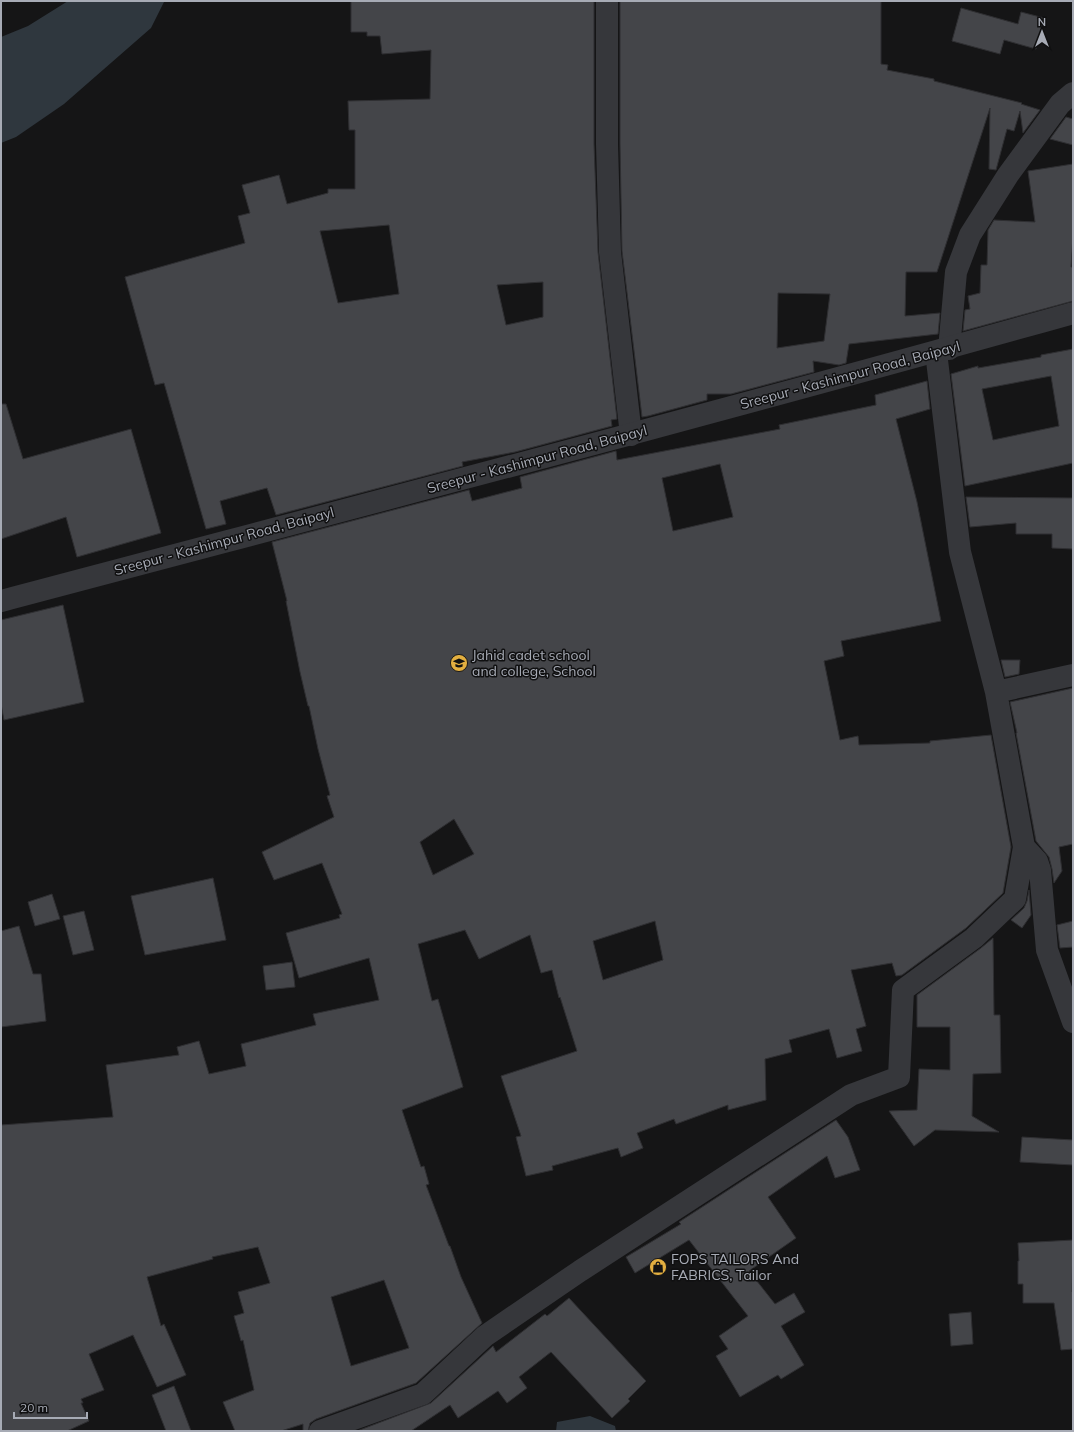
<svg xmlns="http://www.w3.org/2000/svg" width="1074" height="1432" font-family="Mulish,sans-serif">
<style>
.water{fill:#2f373e}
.building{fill:#444549;stroke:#2f2f32;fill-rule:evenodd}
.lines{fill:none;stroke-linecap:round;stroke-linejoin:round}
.minor{stroke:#36373b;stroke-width:22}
.tertiary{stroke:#36373b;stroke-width:22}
.labels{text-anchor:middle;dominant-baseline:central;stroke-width:3;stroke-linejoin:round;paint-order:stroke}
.street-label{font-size:14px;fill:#a7abb5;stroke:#101011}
.poi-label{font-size:14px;fill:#a7abb5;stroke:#101011;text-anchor:start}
</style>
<rect width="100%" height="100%" fill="#151516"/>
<path class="water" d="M68,1L164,2L151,28L88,83L64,104L16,137L1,143V37L28,26Z
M590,1416L615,1426L616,1431H556L557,1422Z"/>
<path class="building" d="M351,1H594V144L598,252L617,419L611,420L612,426L515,452L462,462L463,466L276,515L267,488L220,501L226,524L206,529L164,383L155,385L125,277L245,243L238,216L250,213L242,185L279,175L287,204L328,193V189H355V130H349L348,101L430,99L431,50L382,54L380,36H367V32H351ZM389,225L399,294L338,303L320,231ZM543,282V317L506,325L497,285Z
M620,1H881V64L888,65L887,70L934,79V81L1022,103L1021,104L1040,110L1023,133L1020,111L1014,131L1007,129L996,170L989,169L990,108L937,272H906L905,316L940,313L938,334L849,344L846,363L839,365L813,361L814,372L731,394H707V400L648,416L642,417L622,251L620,144ZM778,293L830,294L824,341L777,348Z
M961,8L1018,24L1021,12L1044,18L1036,49L1004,40L1000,54L952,41Z
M1066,117L1073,119V145L1050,139Z
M1073,164V236L1071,267H1073V301L963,331L965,310L970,309L968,296L980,293L981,265H987L988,230L994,220L1035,222L1028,171Z
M1073,349V463L965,486L951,374L978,366V368L1041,357V355ZM1051,376L1059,426L993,440L982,389Z
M927,381L930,409L896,419L917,502L941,621L841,641L844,656L824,661L840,740L858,736L859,745L930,743V741L991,735L1011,847L1003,893L966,928L902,975L896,976L892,963L851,970L866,1026L856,1029L862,1051L837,1058L829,1029L789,1040L792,1052L765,1059L766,1100L728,1110V1105L676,1124L674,1119L637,1133L643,1148L621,1157L618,1148L552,1166L553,1170L526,1176L516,1137L521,1136L501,1076L577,1051L560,997L559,998L552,970L541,973L530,935L479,959L465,930L418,944L432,1001L438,999L463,1087L402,1110L421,1167L424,1166L429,1184L426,1185L449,1246H450L461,1277L482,1323L416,1383L316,1419L310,1423L308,1431H303V1424L281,1431H235L223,1402L254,1390L243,1340L241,1341L234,1316L244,1313L238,1292L270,1283L258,1247L212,1257L213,1259L147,1277L161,1326L164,1324L186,1375L157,1387L133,1335L89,1354L104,1390L81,1399L83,1403H81L89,1421L67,1431H1V1125L113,1117L106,1065L179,1055L177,1047L199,1041L209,1074L246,1066L241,1044L316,1025L313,1014L379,1000L369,958L299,978L286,933L340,918L339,915L342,914L322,863L274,880L262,852L334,817L327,796L330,795L318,749L309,706H308L300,672L286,601H287L272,542L469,490L472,501L522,488L520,477L616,451L617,460L780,429L779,425L876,405L875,395ZM720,464L733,517L673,531L662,478ZM454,819L474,854L433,875L420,842ZM655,921L663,960L603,980L593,941ZM384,1280L409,1348L351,1366L331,1297Z
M1,404H6L23,459L131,429L161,533L77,557L66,517L1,539Z
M966,497L1073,498V549L1052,548V534H1016V523L970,527Z
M63,605L84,702L4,720L1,704V620Z
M1001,660H1020L1019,674L1005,677Z
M1073,688V844L1059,847L1062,871L1054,883L1052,869L1049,857L1036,841L1016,733H1017L1010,702Z
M213,878L226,940L145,955L131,896Z
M1029,890L1031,915L1022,928L1011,920L1024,908L1027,901Z
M52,894L60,919L35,926L28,902Z
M84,911L94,950L73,955L63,916Z
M1073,921V947L1060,948L1057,925Z
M19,926L33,974H41L46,1021L1,1027V931Z
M993,938L994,1015H1000L1001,1073L973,1074L972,1116L999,1132L935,1130L914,1146L889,1111L917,1110L919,1069L950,1070V1027H917V995L981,948Z
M292,962L295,987L266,990L263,966Z
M836,1120L848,1137L860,1170L835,1178L827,1156L768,1197L796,1238L749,1271L775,1304L794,1293L805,1312L781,1326L804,1365L781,1379L778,1375L740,1397L716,1356L728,1349L719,1336L748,1316L689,1240L635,1273L626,1257L681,1224L679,1222Z
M1022,1137L1073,1140V1165L1020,1162Z
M1073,1240L1072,1292H1073V1349L1061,1350L1054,1303H1023V1284H1018V1261H1019L1018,1243Z
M569,1298L646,1381L628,1399L630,1401L612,1418L551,1352L519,1377L527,1388L507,1403L498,1391L458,1418L450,1405L411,1431H357L431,1403L493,1346L496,1352L545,1314L547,1316Z
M971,1312L973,1344L951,1346L949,1314Z
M174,1386L191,1431H166L152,1395Z"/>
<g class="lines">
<path class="minor" d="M607,1V144L610,252L631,435
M949,349L956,272L970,235L1008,175L1060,104L1073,93
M996,692L1073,675
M1024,847L1037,861L1040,870L1047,950L1073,1022
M320,1431L423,1394L485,1336L580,1271L851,1095L899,1077L903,990L974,938L1015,899L1024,847L996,692L960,552L936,352"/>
<path class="tertiary" d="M1,601C359,506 717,413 1073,313"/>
</g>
<defs>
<g id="school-disc" transform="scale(0.9)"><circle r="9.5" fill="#e3af40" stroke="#101011"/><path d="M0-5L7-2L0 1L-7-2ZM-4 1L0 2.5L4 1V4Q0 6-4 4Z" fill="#111"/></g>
<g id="shop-disc" transform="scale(0.9)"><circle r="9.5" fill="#e3af40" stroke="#101011"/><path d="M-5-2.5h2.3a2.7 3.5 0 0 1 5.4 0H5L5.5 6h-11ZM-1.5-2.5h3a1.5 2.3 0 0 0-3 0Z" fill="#111"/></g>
</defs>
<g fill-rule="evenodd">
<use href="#school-disc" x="459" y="663"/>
<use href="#shop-disc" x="658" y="1267"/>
</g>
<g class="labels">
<g class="street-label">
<text transform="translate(850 375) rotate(-15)">Sreepur - Kashimpur Road, Baipayl</text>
<text transform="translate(537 459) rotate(-15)">Sreepur - Kashimpur Road, Baipayl</text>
<text transform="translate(224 541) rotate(-15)">Sreepur - Kashimpur Road, Baipayl</text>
</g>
<g class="poi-label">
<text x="472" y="655">Jahid cadet school<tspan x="472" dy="16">and college, School</tspan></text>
<text x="671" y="1259">FOPS TAILORS And<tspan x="671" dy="16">FABRICS, Tailor</tspan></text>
</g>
</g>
<rect width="1074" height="1432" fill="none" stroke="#a7abb5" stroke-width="4"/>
<g transform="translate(1042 32)" stroke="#101011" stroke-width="3" paint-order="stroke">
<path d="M0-3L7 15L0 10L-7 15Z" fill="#a7abb5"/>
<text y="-6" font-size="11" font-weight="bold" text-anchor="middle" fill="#a7abb5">N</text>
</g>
<path d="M14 1412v6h73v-6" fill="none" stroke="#a7abb5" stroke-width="2"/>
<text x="20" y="1412" font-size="12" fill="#a7abb5" stroke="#101011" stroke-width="3" paint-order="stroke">20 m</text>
</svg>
